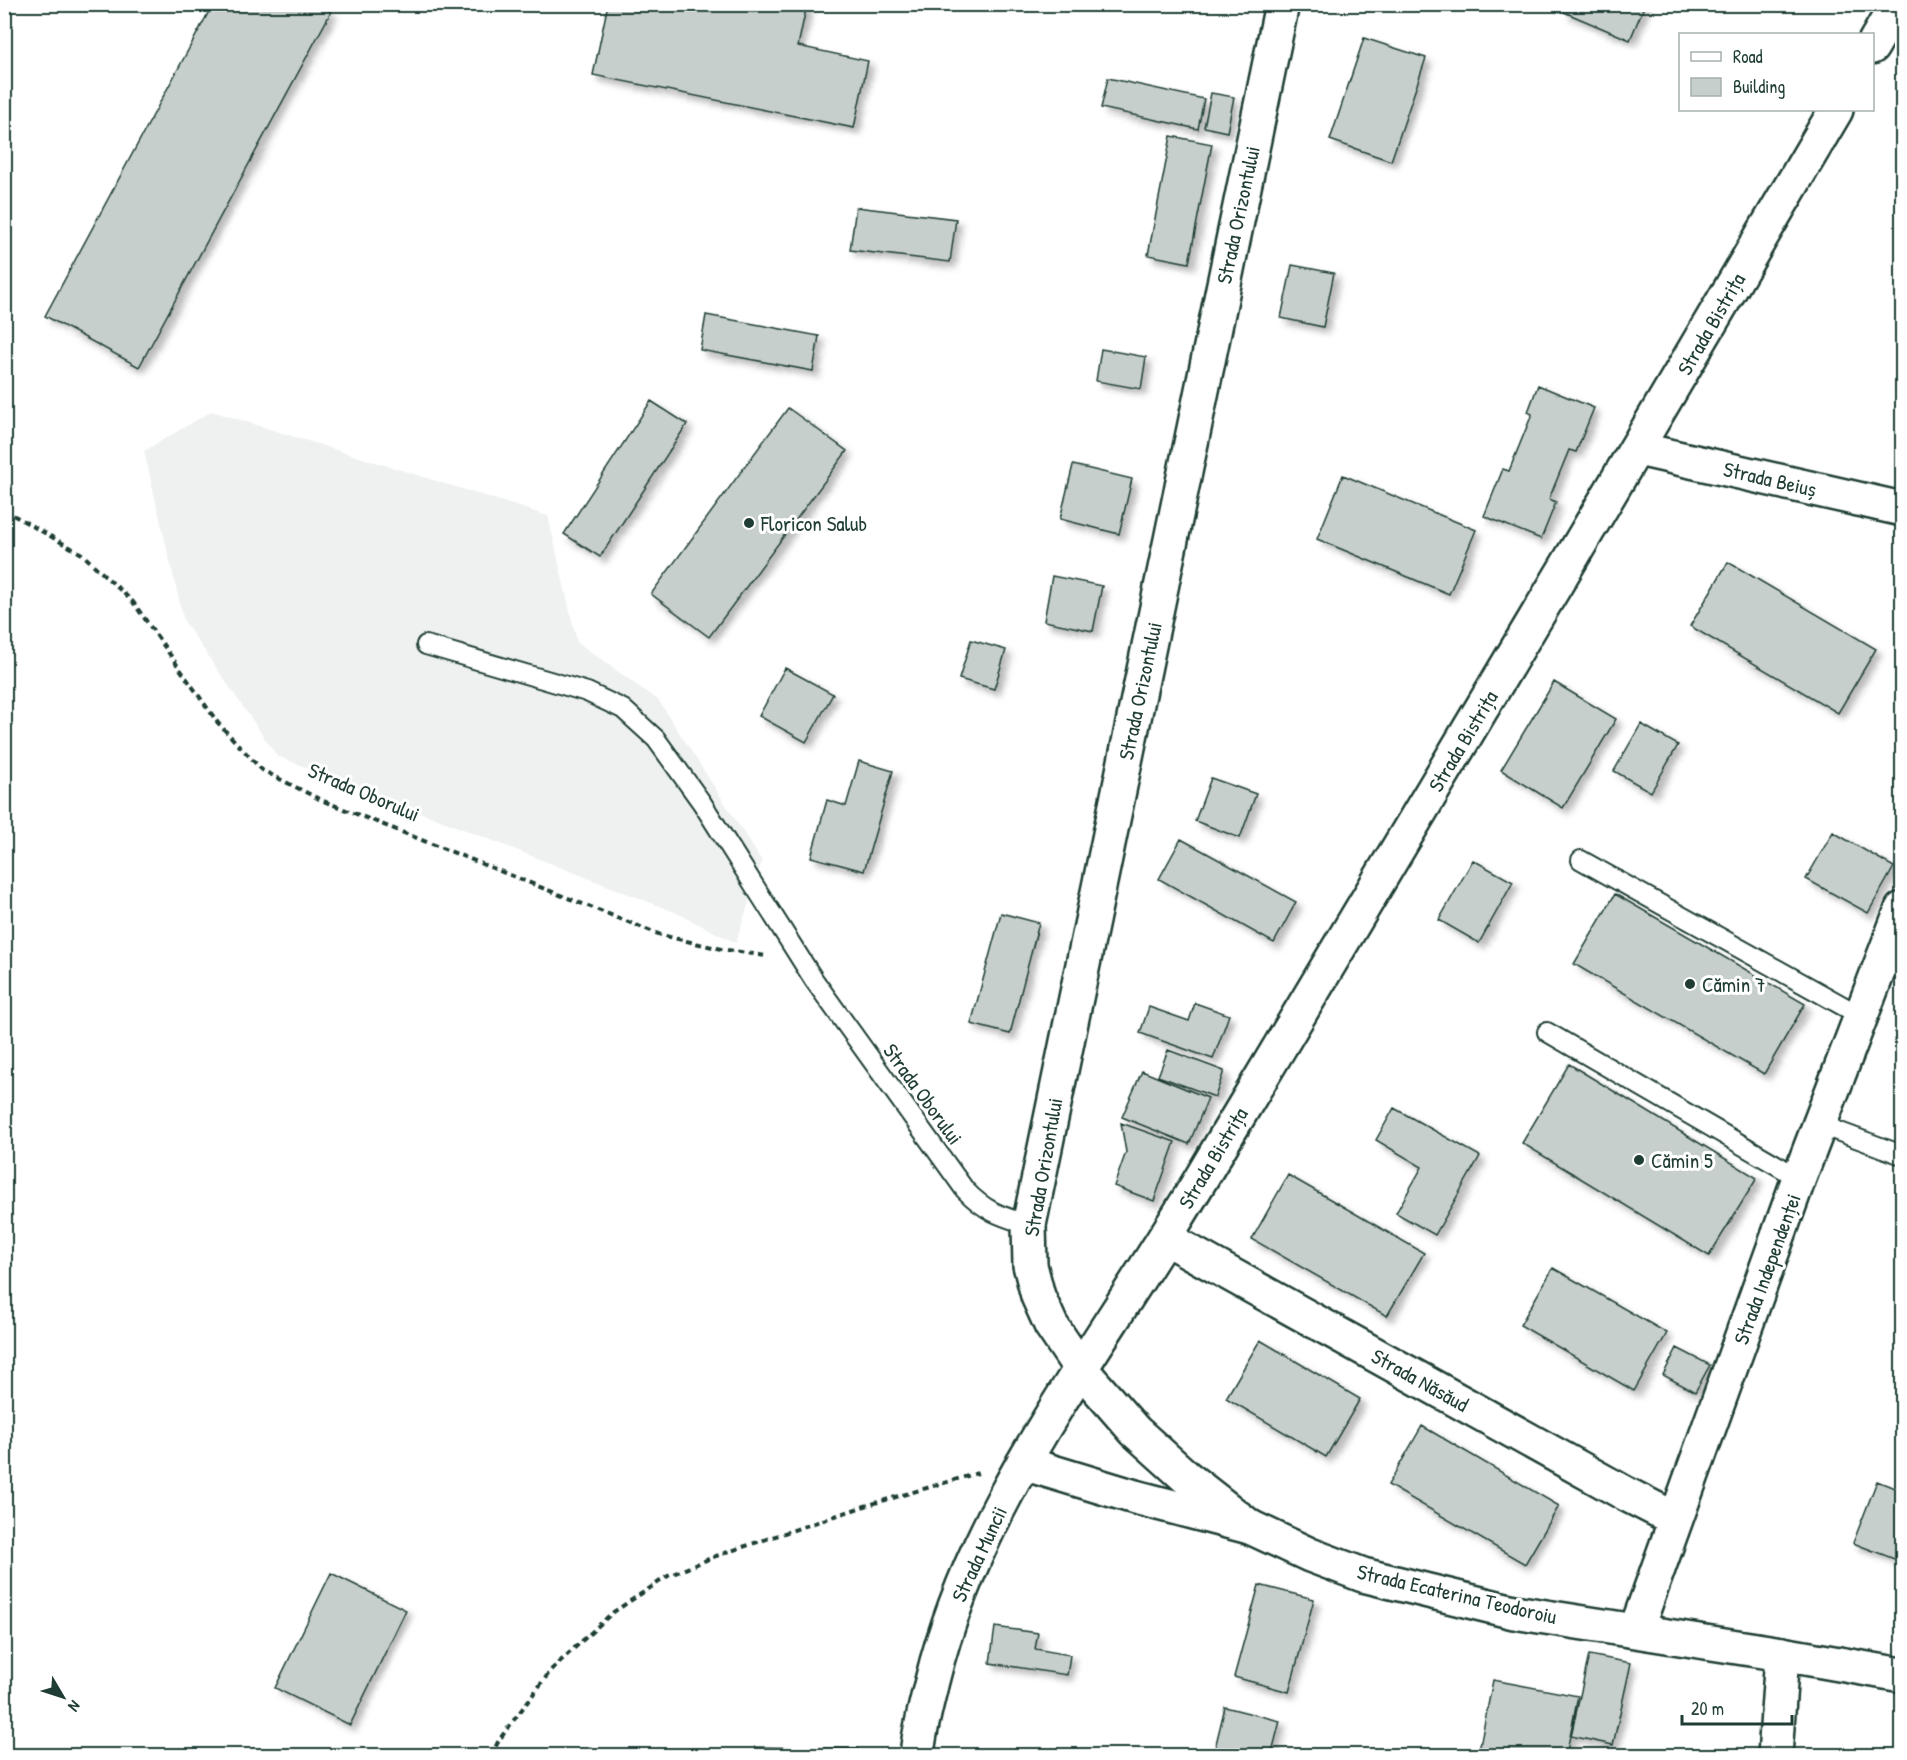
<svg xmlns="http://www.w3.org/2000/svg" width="1907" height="1760" font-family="'Patrick Hand',sans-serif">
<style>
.built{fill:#eef1f0}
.building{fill:#c7cfcc;stroke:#1f3d34;stroke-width:1.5;filter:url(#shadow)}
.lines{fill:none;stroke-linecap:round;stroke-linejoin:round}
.lane-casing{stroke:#1f3d34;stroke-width:22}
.street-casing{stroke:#1f3d34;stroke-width:38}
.secondary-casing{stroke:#1f3d34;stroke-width:38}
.path{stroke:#1f3d34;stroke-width:4;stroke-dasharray:6 4.5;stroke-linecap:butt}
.lane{stroke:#fff;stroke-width:18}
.street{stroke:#fff;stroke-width:33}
.secondary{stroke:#fff;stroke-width:33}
.poi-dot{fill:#1f3d34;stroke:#fff;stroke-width:2}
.labels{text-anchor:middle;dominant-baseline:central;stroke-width:6;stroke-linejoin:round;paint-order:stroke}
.street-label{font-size:21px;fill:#1f3d34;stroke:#fff}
.poi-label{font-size:21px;fill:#1f3d34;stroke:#fff;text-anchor:start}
</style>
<defs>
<filter id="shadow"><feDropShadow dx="5.5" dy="5.5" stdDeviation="3" flood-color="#0004"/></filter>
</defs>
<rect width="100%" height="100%" fill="#fff"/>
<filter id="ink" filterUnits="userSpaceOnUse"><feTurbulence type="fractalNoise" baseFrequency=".0167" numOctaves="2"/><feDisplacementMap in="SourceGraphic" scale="12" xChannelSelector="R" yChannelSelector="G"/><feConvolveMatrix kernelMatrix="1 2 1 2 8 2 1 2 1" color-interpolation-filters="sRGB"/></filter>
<g filter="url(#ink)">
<path class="built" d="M212,411L548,516L577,642L659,701L762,861L736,943L677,913L277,756L184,621L144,451Z"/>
<path class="building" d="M213,4H318L331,12L139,367L45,316Z
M608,4H807L798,46L868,61L854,128L593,75Z
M1567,4H1645L1630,40L1564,12Z
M1364,38L1426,58L1391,161L1330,140Z
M1108,78L1204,99L1198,129L1101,108Z
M1211,93L1234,97L1227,132L1204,127Z
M1171,136L1212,144L1189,263L1148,255Z
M856,207L956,219L950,262L850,250Z
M1292,265L1334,273L1323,327L1281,318Z
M706,315L819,336L813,371L700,350Z
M1101,349L1146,357L1141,389L1096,381Z
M1538,385L1594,408L1576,452L1569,450L1549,499L1556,502L1541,539L1484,516L1503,469L1509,471L1532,414L1528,412Z
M651,401L687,424L600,557L564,534Z
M788,408L847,451L709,637L651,594Z
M1073,465L1132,479L1119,534L1060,519Z
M1343,475L1476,530L1449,594L1317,539Z
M1728,562L1876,649L1838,713L1690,626Z
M1052,576L1102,586L1093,631L1044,621Z
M971,640L1006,650L994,689L959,679Z
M785,668L833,694L806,742L759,716Z
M1554,682L1616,719L1563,808L1501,770Z
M1641,724L1678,745L1651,792L1614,771Z
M859,761L893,771L864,871L811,857L827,800L846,806Z
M1211,778L1256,794L1240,838L1195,821Z
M1833,832L1894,867L1868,913L1806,879Z
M1181,839L1296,902L1274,943L1159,879Z
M1473,860L1513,882L1479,943L1439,920Z
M1615,894L1805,1004L1764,1074L1574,964Z
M1001,913L1039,923L1010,1034L971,1024Z
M1195,1003L1229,1015L1213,1059L1140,1033L1149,1007L1189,1021Z
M1168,1050L1224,1071L1215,1097L1158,1076Z
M1569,1064L1757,1178L1709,1256L1522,1143Z
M1142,1071L1208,1098L1189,1144L1122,1117Z
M1394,1108L1480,1156L1435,1235L1396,1213L1422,1167L1376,1140Z
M1121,1123L1175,1142L1154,1201L1114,1186L1126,1152Z
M1288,1175L1424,1253L1387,1316L1252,1239Z
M1553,1268L1667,1333L1634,1391L1520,1325Z
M1260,1340L1360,1399L1326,1457L1226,1398Z
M1677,1348L1710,1365L1695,1392L1663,1375Z
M1422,1426L1559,1506L1525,1564L1388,1485Z
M1877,1481L1902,1491V1562L1853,1543Z
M331,1573L406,1610L350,1725L275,1688Z
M1259,1585L1314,1599L1289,1692L1234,1677Z
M995,1627L1038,1633L1035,1649L1070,1655L1067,1675L990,1663Z
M1589,1655L1631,1663L1613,1745L1571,1736Z
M1493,1680L1578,1696L1566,1756H1478Z
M1225,1707L1280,1721L1271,1756H1213Z
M755,1747L858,1749L857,1756H755Z"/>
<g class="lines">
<g class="lane-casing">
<path id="lane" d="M426,645L587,692L623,709L656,739L702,803L814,980L965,1190C986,1212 1001,1216 1029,1225
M1581,860L1861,1016
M1547,1032L1799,1178
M1821,1125L1902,1155"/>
</g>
<g class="street-casing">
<path id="street" d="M1872,47L1897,4
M1638,449L1902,509
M1165,1238L1626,1494L1675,1519
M1023,1463L1135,1497L1250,1527
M1636,1630L1799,1178L1902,909
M917,1756C919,1730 926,1706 932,1681C972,1516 1077,1379 1165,1237C1191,1197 1214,1156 1239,1115C1439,781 1639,446 1836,110
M1775,1756L1782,1654"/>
</g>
<g class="secondary-casing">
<path id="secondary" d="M1282,4L1029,1225L1030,1265L1038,1296L1051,1325L1080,1368L1135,1431L1186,1477L1250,1527L1310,1555L1363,1575L1514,1612L1782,1654L1902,1675"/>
</g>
<path class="path" d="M4,510L82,554L133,602L218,723L262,770L321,800L661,935L721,949L766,956
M491,1756L499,1740L552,1669L612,1613L668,1576L716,1556L865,1506L978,1473"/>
<use href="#lane" class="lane"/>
<use href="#street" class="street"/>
<use href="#secondary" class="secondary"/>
</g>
</g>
<g class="poi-dot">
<circle cx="749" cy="523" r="6"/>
<circle cx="1690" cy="984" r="6"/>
<circle cx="1639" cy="1160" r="6"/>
</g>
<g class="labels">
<g class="street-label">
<text transform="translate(1238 215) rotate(-78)">Strada Orizontului</text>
<text transform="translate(1711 324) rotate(-60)">Strada Bistrița</text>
<text transform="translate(1770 479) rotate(13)">Strada Beiuș</text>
<text transform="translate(1140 691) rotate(-78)">Strada Orizontului</text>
<text transform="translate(1463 741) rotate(-59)">Strada Bistrița</text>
<text transform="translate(364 792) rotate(23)">Strada Oborului</text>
<text transform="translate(923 1094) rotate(54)">Strada Oborului</text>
<text transform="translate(1213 1158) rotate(-59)">Strada Bistrița</text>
<text transform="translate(1043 1167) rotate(-80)">Strada Orizontului</text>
<text transform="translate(1767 1269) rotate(-70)">Strada Independenței</text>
<text transform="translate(1420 1380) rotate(29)">Strada Năsăud</text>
<text transform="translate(979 1554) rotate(-65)">Strada Muncii</text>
<text transform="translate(1457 1594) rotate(13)">Strada Ecaterina Teodoroiu</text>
</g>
<g class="poi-label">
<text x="761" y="523">Floricon Salub</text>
<text x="1702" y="984">Cămin 7</text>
<text x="1651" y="1160">Cămin 5</text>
</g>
</g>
<rect width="1907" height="1760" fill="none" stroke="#fff" stroke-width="24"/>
<rect x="12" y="12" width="1883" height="1736" fill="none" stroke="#1f3d34" stroke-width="2" filter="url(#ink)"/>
<rect x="1679" y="33" width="195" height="78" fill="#ffffff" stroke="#a5b1ae" stroke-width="1.5"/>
<rect x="1691" y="52" width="30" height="9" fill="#ffffff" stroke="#a5b1ae" stroke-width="1.5"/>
<text x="1733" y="63" font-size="18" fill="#1f3d34">Road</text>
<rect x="1691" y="78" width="30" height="18" fill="#c7cfcc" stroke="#a5b1ae" stroke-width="1.5"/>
<text x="1733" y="93" font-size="18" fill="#1f3d34">Building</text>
<g transform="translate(63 1697) rotate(129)" stroke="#ffffff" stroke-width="4.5" paint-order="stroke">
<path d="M0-4.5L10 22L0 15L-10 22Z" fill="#1f3d34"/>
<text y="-9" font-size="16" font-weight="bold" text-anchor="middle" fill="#1f3d34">N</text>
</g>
<path d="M1682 1715v9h110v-9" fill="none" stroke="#1f3d34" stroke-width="3"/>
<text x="1691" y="1715" font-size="18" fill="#1f3d34" stroke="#ffffff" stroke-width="4.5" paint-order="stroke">20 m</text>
</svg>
